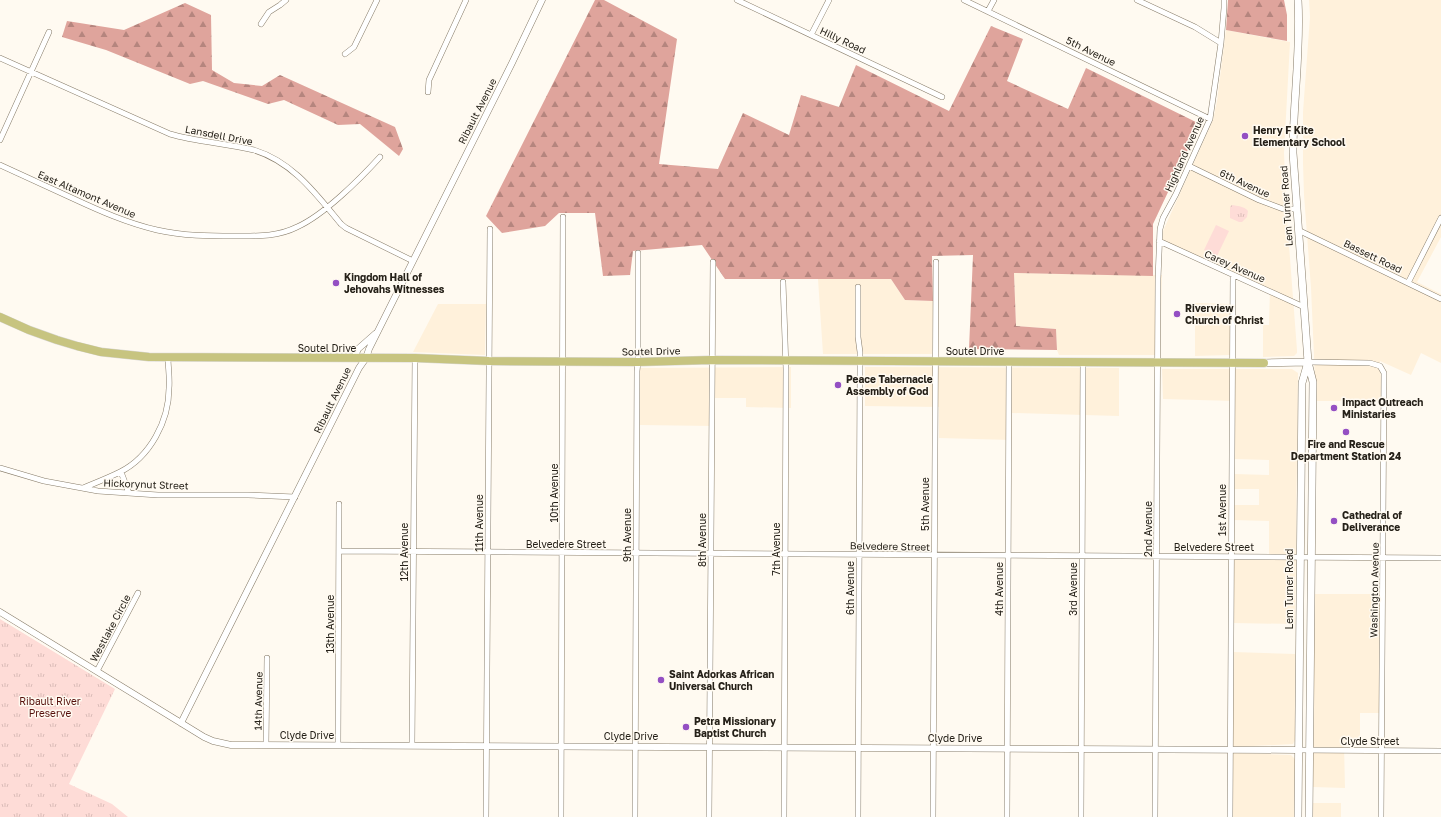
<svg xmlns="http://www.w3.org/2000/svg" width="1441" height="817" font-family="'Golos Text',sans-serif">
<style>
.built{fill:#fff1db}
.grass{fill:url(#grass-tufts)}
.forest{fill:url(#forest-firs)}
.garden{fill:#fedcd7}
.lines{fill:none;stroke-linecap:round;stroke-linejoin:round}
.minor-casing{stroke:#877c69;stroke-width:6}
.tertiary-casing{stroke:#877c69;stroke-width:7}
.secondary-casing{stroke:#877c69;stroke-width:8}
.primary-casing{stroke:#d8d7d5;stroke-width:9}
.minor{stroke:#fff;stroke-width:5}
.tertiary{stroke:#fff;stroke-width:6}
.secondary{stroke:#fff;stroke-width:7}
.primary{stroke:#c7c480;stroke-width:8}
.poi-dot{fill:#944fc3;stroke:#fffaf1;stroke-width:1.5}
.labels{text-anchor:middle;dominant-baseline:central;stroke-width:3;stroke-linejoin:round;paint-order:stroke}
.street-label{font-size:10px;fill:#252018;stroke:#fffaf1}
.poi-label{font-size:10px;font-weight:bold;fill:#252018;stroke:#fffaf1;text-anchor:start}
.park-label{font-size:10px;fill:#56110d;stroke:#fffaf1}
</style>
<defs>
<pattern id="grass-tufts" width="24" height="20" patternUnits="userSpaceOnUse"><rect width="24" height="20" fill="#fedcd7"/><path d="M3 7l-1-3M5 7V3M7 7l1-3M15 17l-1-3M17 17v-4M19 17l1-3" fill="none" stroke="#dabcb8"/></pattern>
<pattern id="forest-firs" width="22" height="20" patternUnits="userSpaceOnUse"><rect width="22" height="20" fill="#dfa49c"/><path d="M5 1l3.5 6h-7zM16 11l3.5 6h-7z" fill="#b5857e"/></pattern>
</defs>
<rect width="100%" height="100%" fill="#fffaf1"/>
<path class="built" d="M1309,0H1441V237L1417,282L1441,294V363L1421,353L1411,375L1380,361L1382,401H1316L1311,288L1304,195L1303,163V112L1310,17Z
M1226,30L1290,42L1284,153L1287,219L1297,350V353L1294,356L1263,357V325H1269L1270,289L1163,241V231L1213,120L1217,101Z
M1014,273L1162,275L1160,355H1059L1057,350L1056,329L1016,326Z
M818,279H891L905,300L933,301L932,354H823Z
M1195,303L1230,304V355L1195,356Z
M438,304H486L485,355L413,352Z
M791,367V408L746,407V398H715L714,426L640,425V368Z
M865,367L1119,368V416L1012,413V440L939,438V407L865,406Z
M1162,369H1292L1298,373L1295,624L1233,623L1234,560H1269V521L1233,520L1234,505H1259V489H1234V474L1269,475V460L1235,459L1234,401L1163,399Z
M1314,594H1380V713H1360V745H1344L1345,788L1313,787Z
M1233,652L1295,654V740L1293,744L1233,747Z
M1233,753L1291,755L1295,759L1294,817H1232Z
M1312,803H1341V817H1312Z"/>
<path class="grass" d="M1232,205C1237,206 1244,206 1248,211L1247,217L1242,222H1239L1230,218V207Z
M0,619L115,689L69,784L112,804L128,817H0Z"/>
<path class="forest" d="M595,0H604L677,39L659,164L718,169L743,113L789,135L801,95L839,107L856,65L949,111L991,26L1023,39L1007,81L1068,109L1086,68L1200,124L1153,224V276L1014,273L1016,326L1056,329L1057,350L969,349L973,255L932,256L933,301L905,300L891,279H725L702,245L633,251L630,275L603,276L595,213H559L545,226L502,233L486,216Z
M1228,0H1284L1287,15V41L1226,30Z
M185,3L211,15L212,70L234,83L262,86L280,75L395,127L403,149L399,156L360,124L338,125L284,100L268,104L203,81L190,84L106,50L62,37L67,21L124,30Z"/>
<path class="garden" d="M1216,225L1229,231L1217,256L1204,250Z"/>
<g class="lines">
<g class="minor-casing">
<path id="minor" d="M737,0L942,97
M964,0L1210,119
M1137,0L1195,27L1221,43
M988,11L994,0
M261,24L269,12L280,5L286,0
M811,35L829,0
M345,54L354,47L377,0
M0,58L170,134C197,142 226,143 254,150C293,162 316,194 341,224L346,228L413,261
M428,92L429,80L466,0
M0,140L49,32
M0,165C24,176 48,187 72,198C100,211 127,223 157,230C183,236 209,236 235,236C257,236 277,237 297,227C324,215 360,179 380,157
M1189,166L1259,200L1283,209H1296
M1298,230L1441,299
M1159,241L1304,307
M783,282L786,369L784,817
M1408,283L1441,218
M1308,362L1370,363L1380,366L1384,373L1381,817
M0,468L44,481L98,491L158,495H248L295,497
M121,472L129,493
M83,488C95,483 108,478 120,472C150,457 169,421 169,388C170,378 168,367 168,357
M339,551L1441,558
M97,671L138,593
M266,745L267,658
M338,745L339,504
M412,745L415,358
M1298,750L1441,751
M486,817L490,229
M561,817L563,217
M635,817L637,371L638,362V253
M709,817L713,262
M858,817L860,370V352L858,337V287
M933,817L936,262
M1007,817L1009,361
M1081,817L1083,362
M1155,817L1158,279L1160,229L1163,218L1176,194L1210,119L1221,43L1224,8V0
M1230,817L1233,275"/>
</g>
<g class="tertiary-casing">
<path id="tertiary" d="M354,358L358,349L375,334
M0,612L204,737L213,741L231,745L1298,750
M181,723L359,368L366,358L369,349L512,63L542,0"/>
</g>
<g class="secondary-casing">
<path id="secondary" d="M1298,0C1301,51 1293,102 1293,153L1308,362L1313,382L1309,817
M1264,363L1308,362
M1298,817L1302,383L1308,362"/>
</g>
<g class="primary-casing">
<path id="primary" d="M0,317L29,330L57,340L77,346L101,352L149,357L415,358L489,361L638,362L711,360L1264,363"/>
</g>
<use href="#minor" class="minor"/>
<use href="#tertiary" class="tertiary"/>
<use href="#secondary" class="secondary"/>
<use href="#primary" class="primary"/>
</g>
<g class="poi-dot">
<circle cx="1245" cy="136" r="4"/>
<circle cx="336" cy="283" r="4"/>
<circle cx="1177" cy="314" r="4"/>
<circle cx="838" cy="385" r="4"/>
<circle cx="1334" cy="408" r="4"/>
<circle cx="1346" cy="432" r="4"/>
<circle cx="1334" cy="521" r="4"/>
<circle cx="661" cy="680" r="4"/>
<circle cx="686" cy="727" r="4"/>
</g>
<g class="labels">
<g class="street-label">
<text transform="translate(843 40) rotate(25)">Hilly Road</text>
<text transform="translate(1091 51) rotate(26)">5th Avenue</text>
<text transform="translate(477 111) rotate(-63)">Ribault Avenue</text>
<text transform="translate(219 135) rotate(11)">Lansdell Drive</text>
<text transform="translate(1184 154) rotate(-66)">Highland Avenue</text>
<text transform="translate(1245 183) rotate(25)">6th Avenue</text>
<text transform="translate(87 194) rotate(23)">East Altamont Avenue</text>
<text transform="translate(1286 206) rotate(-94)">Lem Turner Road</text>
<text transform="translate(1373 256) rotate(26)">Bassett Road</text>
<text transform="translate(1235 266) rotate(24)">Carey Avenue</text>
<text x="327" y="348">Soutel Drive</text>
<text transform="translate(651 351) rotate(-1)">Soutel Drive</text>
<text x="975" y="351">Soutel Drive</text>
<text transform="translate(332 400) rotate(-64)">Ribault Avenue</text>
<text transform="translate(146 484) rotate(2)">Hickorynut Street</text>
<text transform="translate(554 493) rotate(-90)">10th Avenue</text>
<text transform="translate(925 504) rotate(-90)">5th Avenue</text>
<text transform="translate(1222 510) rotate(-90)">1st Avenue</text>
<text transform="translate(479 523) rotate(-90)">11th Avenue</text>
<text transform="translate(1148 529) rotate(-90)">2nd Avenue</text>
<text transform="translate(627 535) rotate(-90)">9th Avenue</text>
<text transform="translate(702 540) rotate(-90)">8th Avenue</text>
<text x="566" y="544">Belvedere Street</text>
<text transform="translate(890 546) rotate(1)">Belvedere Street</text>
<text x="1214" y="547">Belvedere Street</text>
<text transform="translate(776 549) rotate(-90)">7th Avenue</text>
<text transform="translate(404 552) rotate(-90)">12th Avenue</text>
<text transform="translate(850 588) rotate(-90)">6th Avenue</text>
<text transform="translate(999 589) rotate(-90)">4th Avenue</text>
<text transform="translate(1073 589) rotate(-90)">3rd Avenue</text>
<text transform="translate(1289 589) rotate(-90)">Lem Turner Road</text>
<text transform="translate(1374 590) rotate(-89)">Washington Avenue</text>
<text transform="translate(330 624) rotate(-90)">13th Avenue</text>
<text transform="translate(110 628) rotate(-62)">Westlake Circle</text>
<text transform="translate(258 701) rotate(-89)">14th Avenue</text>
<text x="307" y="735">Clyde Drive</text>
<text x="631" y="736">Clyde Drive</text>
<text x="955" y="738">Clyde Drive</text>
<text x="1370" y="741">Clyde Street</text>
</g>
<g class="poi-label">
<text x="1253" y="130">Henry F Kite<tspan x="1253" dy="12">Elementary School</tspan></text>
<text x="344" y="277">Kingdom Hall of<tspan x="344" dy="12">Jehovahs Witnesses</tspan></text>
<text x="1185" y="308">Riverview<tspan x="1185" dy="12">Church of Christ</tspan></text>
<text x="846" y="379">Peace Tabernacle<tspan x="846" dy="12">Assembly of God</tspan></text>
<text x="1342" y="402">Impact Outreach<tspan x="1342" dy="12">Ministaries</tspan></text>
<text x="1346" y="444" text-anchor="middle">Fire and Rescue<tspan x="1346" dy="12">Department Station 24</tspan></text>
<text x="1342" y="515">Cathedral of<tspan x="1342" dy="12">Deliverance</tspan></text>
<text x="669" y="674">Saint Adorkas African<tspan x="669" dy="12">Universal Church</tspan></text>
<text x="694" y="721">Petra Missionary<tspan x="694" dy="12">Baptist Church</tspan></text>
</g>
<g class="park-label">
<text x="50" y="701">Ribault River<tspan x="50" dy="12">Preserve</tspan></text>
</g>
</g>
</svg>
